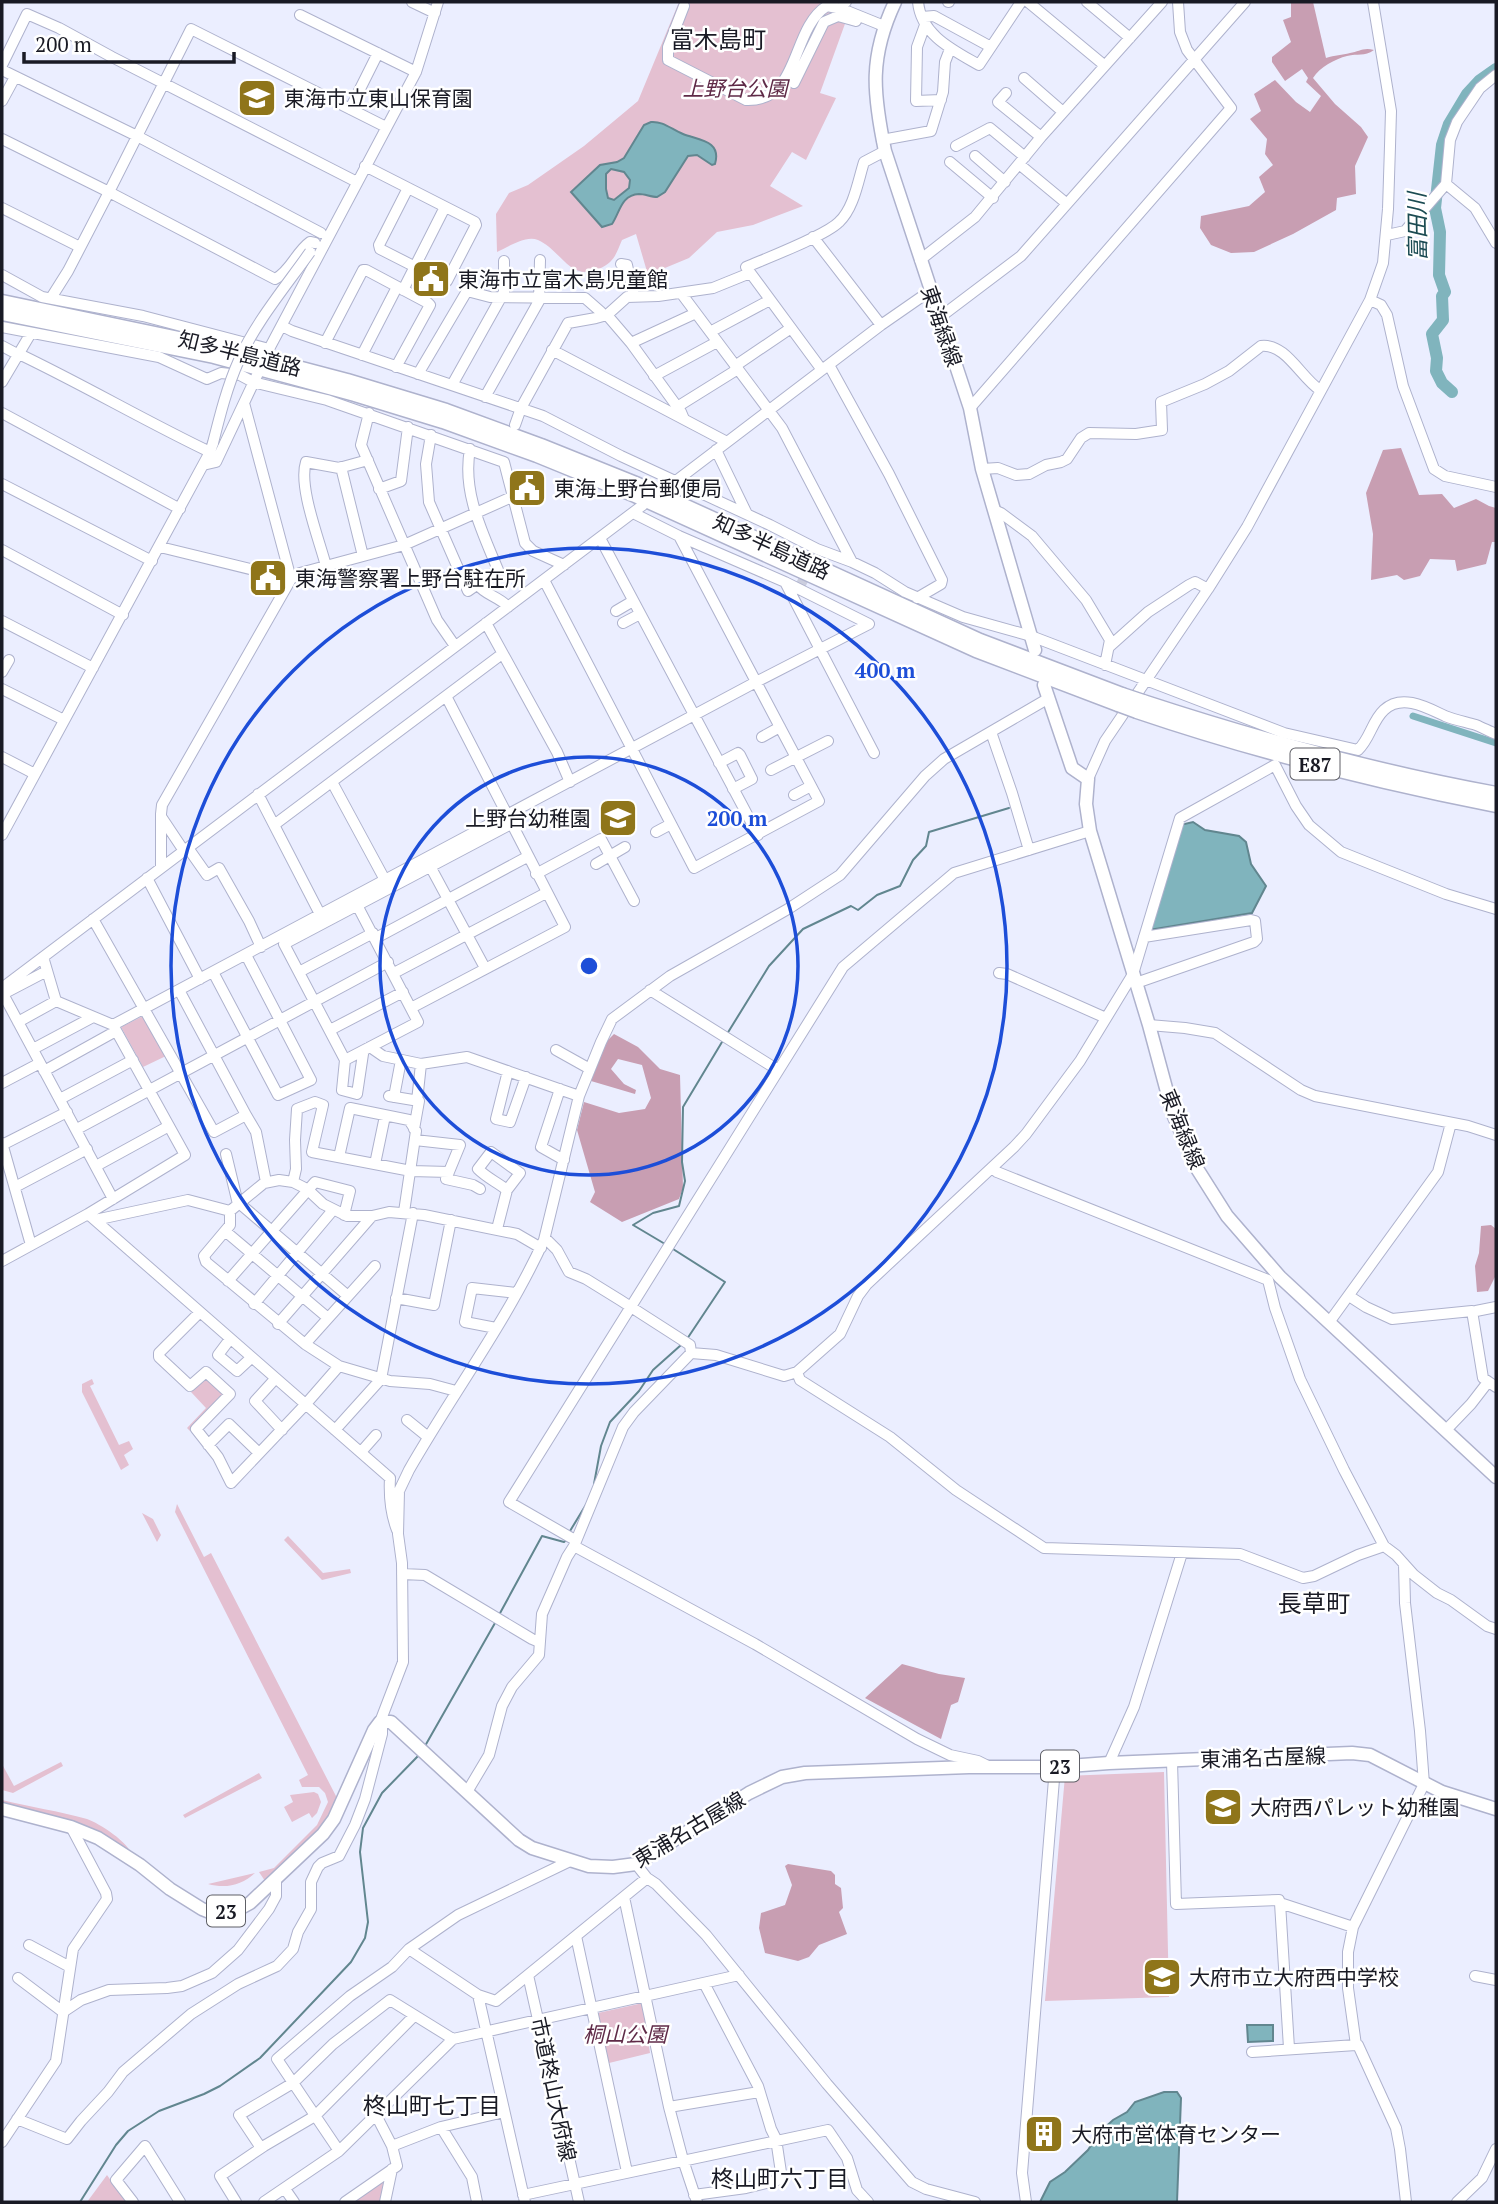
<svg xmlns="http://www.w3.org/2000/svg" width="1498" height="2204" font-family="'PT Serif','Noto Sans JP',serif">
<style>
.green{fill:#e4c0d1}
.forest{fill:#c89eb2}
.water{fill:#80b4bd;stroke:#61868f;stroke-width:2;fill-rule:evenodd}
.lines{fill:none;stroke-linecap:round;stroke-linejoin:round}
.stream{stroke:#61868f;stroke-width:2}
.canal{stroke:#80b4bd;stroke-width:7}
.river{stroke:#80b4bd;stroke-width:12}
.minor-tunnel{stroke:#cccede;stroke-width:10;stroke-dasharray:10 5;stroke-linecap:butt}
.minor-casing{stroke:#aeb2cd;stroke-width:12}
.major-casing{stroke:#aeb2cd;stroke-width:15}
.highway-casing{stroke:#aeb2cd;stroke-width:17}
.minor{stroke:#fff;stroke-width:10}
.major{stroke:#fff;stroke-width:12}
.highway{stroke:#fff;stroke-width:14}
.minor-bridge-casing{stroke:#aeb2cd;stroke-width:12;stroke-linecap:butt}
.highway-bridge-casing{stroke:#aeb2cd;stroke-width:17;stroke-linecap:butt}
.minor-bridge{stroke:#fff;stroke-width:10}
.highway-bridge{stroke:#fff;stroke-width:14}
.ring{fill:none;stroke:#1d4ed8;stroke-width:3.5}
.labels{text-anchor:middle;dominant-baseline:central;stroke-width:5;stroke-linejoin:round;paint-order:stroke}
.shield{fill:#fff;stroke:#5e5f66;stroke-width:2}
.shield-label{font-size:19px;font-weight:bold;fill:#191a24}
.park-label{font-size:21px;font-style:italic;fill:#5f2a47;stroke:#fff}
.poi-label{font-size:21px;fill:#191a24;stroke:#fff;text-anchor:start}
.street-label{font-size:21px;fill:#191a24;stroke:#fff}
.water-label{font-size:23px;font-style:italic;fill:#1b4b52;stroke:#fff}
.neighbourhood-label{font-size:23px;fill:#191a24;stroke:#fff}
.quarter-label{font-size:24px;fill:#191a24;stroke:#fff}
.centre{fill:#1d4ed8;stroke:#fff;stroke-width:3.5}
.ring-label{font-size:21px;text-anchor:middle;font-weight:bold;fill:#1d4ed8;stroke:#fff;stroke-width:5;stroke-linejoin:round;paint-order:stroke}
</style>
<rect width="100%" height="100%" fill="#ebeeff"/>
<path class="green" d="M679,2H823L833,6L846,21L820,93L836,98L806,160L792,152L770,186L803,206L753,225L717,232L689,258L648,275L636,234L622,240C615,256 615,261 599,269C570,282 561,250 538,240C525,235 509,247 497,252L496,214L509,193L528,185L584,146L638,101Z
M145,1015L166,1056L143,1067L121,1027Z
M207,1375L226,1394L190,1431L187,1428L206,1408L191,1392Z
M92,1379L94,1384L90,1386L119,1445L129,1441L133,1449L124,1455L129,1465L121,1470L82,1392V1384Z
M177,1504L204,1557L211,1553L338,1800L322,1828L265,1881L259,1872L274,1868L317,1825L328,1802L325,1793L319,1787H302L299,1780L308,1775L175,1512Z
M142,1513L153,1519L161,1535L157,1542Z
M288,1536L323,1573L350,1569L351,1573L322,1580L284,1540Z
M61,1762L63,1766L13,1793L2,1790V1764L14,1786Z
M1164,1772L1169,1997L1045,2001L1065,1776Z
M259,1773L262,1778L185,1818L183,1815Z
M314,1792L318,1794L321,1802L317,1813L312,1818L309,1813L292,1822L284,1807L293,1802L290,1795Z
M2,1800C30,1807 59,1811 87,1819C99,1823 130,1843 132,1856L2,1805Z
M255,1873C242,1885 226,1889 208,1884Z
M643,2003L650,2053L609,2063L598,2013Z
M107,2175L126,2202H87Z
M383,2182L382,2202H351Z"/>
<path class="forest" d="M1291,2H1313L1326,58C1335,55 1342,55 1350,53C1359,52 1363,47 1374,50C1364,57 1358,53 1347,56C1335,59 1320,67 1313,78L1335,104L1361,127L1368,137L1355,166L1356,194L1337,198L1336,210L1293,234L1254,252L1231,253L1211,245L1200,228L1201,216L1249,206L1265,192L1259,177L1273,165L1265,154L1267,139L1250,119L1261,111L1254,94L1275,80L1296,102L1310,112L1321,96L1306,82L1308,78L1302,69L1285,81L1272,62V57L1291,42L1283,20L1291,17Z
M1401,448L1419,495L1442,494L1454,508L1476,499L1489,506L1496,508V542H1492L1486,564L1457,571L1455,560L1430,559L1420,576L1404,580L1397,575L1371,580L1373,534L1366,493L1383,450Z
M614,1034L638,1047L660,1069L680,1075L683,1188L679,1199L622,1222L590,1202L595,1192L577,1130L584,1102L619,1113L645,1109L651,1098L642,1065L618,1059L611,1069L624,1084L636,1090L635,1094L591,1081L606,1042Z
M1491,1225L1496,1229V1275L1488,1291L1477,1292L1475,1266L1479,1253L1481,1226Z
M902,1664L939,1674L965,1678L958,1702L951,1705L941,1739L865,1698Z
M788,1864L831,1871L835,1875V1884L841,1888L843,1908L839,1912L847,1934L819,1945L809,1957L798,1961L765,1953L759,1928L761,1913L785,1905L792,1885L785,1866Z"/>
<path class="water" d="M651,122C663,121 671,129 683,134C698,140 722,140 715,164L712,165L697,155L688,156L665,192L657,197C651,197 645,194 639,194C621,195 620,212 612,224L602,227L571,192L600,165L617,162L624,158L644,125ZM611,169L624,172L630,180L629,188L614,200L608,198L606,189V174Z
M1193,822L1205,830L1239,836L1246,842L1251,864L1266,886L1252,913L1149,930L1180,825Z
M1247,2025H1273V2041L1248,2042Z
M1164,2092H1177L1181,2098L1177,2202H1040L1050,2182L1065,2172L1088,2150L1099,2133L1113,2120L1127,2112L1135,2102Z"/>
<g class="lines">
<path class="stream" d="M727,1034L769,966L803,929L851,906L858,910L877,895L900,886L913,860L926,846L929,832L1009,808
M665,1244L633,1225L653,1213L679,1206L685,1181L682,1162L683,1107L722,1042
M673,1249L725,1282L687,1339
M594,1484L601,1446L610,1422L639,1391L653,1370L681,1345
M570,1531L587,1503
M499,1615L542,1536L564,1542L567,1539
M425,1746L495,1623
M80,2202L116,2145L128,2131L159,2111L204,2094L220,2086L260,2058L351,1962L365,1938L368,1922L360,1852L363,1828L382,1793L418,1756"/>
<path class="canal" d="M1413,716L1496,743"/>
<path class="river" d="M1452,392L1442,383L1436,371L1437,358L1432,334L1443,320L1442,296L1445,292L1439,275L1440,232L1435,208L1442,145L1449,124L1467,94L1479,81L1496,69"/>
<path class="minor-tunnel" d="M799,589L817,549"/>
<g class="minor-casing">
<path id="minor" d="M412,2L435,13
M844,2H846
M918,2C921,35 953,50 979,65L1021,2
M948,2H949
M1028,2L1104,65
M1087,2L1130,38
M684,6L668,47V60L746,100C801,102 790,29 827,6L842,9L884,26
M300,15L416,72
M922,17L934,16L991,47
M925,25L917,47L916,101L941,100
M2,65L27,14L59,28L112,57L357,182
M2,70L137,136L321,233
M1024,78L1063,112
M794,83L824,22L838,16L856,21
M1006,93L998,102L1041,137
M2,101L15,77
M350,109L378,53
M2,139L109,192L275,279C290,272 296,252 310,242L315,243
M882,140L931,131L943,92L945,62L950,49
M956,146L990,128L1025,157
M975,156L1005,182
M950,162L993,198
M1019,164L1066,203
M365,166L475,222L476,225L447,281H443L380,249L379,245L408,188
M1446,184L1475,208L1496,243
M2,208L80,247
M1387,235L1405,231L1446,184L1450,140L1457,122L1480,88L1496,75
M813,237L881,325
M920,260L975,217L1041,137L1162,2
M621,264L627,265L634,296
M2,275L42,297L143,316L269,349L416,72L438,2
M403,290L445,207
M681,293L782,428L852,562
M51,298L68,271L109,192L191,29L386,127
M1370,300L1381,305L1387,315L1403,386L1434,469L1445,476L1496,487
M607,315L631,343L681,412L684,419
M939,318L1021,256L1245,2
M282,326L292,331L543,416L621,456L770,525L817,549L852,562L875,573L905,592L963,617L1031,636L1284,733L1358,750C1370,739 1372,721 1384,710C1402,693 1428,708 1445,716C1455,720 1466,722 1476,725C1483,728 1489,731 1496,734
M2,327L159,357L207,379L221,373L240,375L253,382L327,400L501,461L504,462L525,543L533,551L564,565
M710,332L770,300
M325,343L363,270H366L428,303L430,305L396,367
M631,343L696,313
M2,346L19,355
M552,350L727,442
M19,354C84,385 145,421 210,452
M362,355L397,287
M829,365L889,474L942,580L941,584L917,598
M735,366L791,328
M822,370L746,267C767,258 825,236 839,222C854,208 858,181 864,162L885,151
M418,374L467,291L490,297L585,298L601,312V316
M654,376L717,342
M2,382L31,333
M452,385L504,292V261
M485,397L539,301L540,260
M244,403L291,579
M677,407L738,369
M970,408L1231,108L1187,50L1180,32L1178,2
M2,413L180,509
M369,413L361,445L437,620L455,646
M515,425L521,408L568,323L596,318L607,315L627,297L658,296L713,288L750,273
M431,435L426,464L429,502L468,591L498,570C482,531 462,492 470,449
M716,450L747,514
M203,465L216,462L259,371
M341,467L363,556
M982,469L998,468L1016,475L1029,474L1046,465L1061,462L1067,459L1081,438L1089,433L1136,434L1162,430L1161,402L1205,384L1229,371L1261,346C1286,343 1301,378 1320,390
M2,484L152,561
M668,487L881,325L930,291
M379,489L401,481L408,427
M994,510L1001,513L1032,536L1086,600L1110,640L1105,665
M600,538L758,835
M160,547L291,579
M2,550L123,615
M326,566C319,539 298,486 306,462L339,468L368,460
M544,580L694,868L819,801L679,536
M785,582L874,753
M478,585C485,595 500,597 508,607
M616,611L633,601
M2,621L93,668
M486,623L557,752L570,782
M623,623L640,614
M1109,647L1148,612L1189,585L1195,582L1208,589
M2,672L9,660
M2,689L64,720
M991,732L1012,793L1029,850
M762,737L780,727
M2,757L35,774
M719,763L738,753L740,755L752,779L733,789
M771,770L828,741
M1088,779L1105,741L1208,589L1247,527L1370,300L1383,263L1388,209L1390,146L1391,111L1373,2
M332,782L385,880
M258,794L322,918
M794,795L811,786
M162,818L184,851
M274,825L502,654
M656,832L671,824
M2,835L210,452L213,443
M188,848L207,875L219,868L249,921L261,947
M596,864L625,847
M430,866L485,968
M161,868V814L162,805L291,579L300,573L404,545L514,496
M536,874L601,839L634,901
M147,878L200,979
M93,919L214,1132L246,1115L179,990
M376,938L527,857
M213,972L278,1095L311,1080L246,955
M299,972L373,933
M394,973L546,893
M999,973L1007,974L1106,1018
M1136,983L1254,942L1257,939L1255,921L1251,920L1144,937
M2,988L643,505
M650,990L778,1070
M2,992L113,1199
M3,994L47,971
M411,1008L565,927L446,696
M18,1022L56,1001
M113,1025L756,682L869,624L785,582L679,536L633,513
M1149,1025L1185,1028L1215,1033L1301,1090L1315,1096L1468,1126L1496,1135
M330,1030L403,992
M370,1047L383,1056L421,1064L467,1057L579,1096
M33,1049L93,1017
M556,1050L590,1069
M361,1052L363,1054L357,1094L342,1090L345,1060L284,944L511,824
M345,1060L418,1022L357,905
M44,1071L116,1031
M508,1071L496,1119L510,1122L526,1077
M2,1083L40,1063
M560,1089L541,1147L564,1160
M389,1096L419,1101L414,1129
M394,1097L401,1060
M60,1099L133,1060
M417,1101L421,1064
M246,1115L256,1132L266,1182
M77,1129L388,962
M415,1140L460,1145L446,1179L473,1185L480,1189
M2,1143L31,1245
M2,1145L67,1112
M226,1154L238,1204
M339,1157L350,1108L409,1120L416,1131L404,1212
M375,1164L385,1116
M96,1166L169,1126
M992,1168L997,1172L1268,1280
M293,1182L296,1169L295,1140L297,1109L315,1102L323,1105L312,1152L411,1171L449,1172
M15,1187L87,1149
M239,1203L348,1296
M230,1211V1225L204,1256L206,1262L305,1344L339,1366L390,1381L430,1384L456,1391
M230,1211L264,1183L279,1180L293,1182L307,1189L323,1204L347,1216H372L389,1212L424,1215L517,1234L541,1248
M88,1214L390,1478C389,1496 390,1512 397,1530
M95,1220L188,1200L230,1211
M497,1229L507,1190L520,1173L491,1152L478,1169C487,1178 497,1182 507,1190
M225,1231L328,1318
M545,1238L557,1250L569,1272L586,1279L620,1300L690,1345L691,1353
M2,1261L88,1214L185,1155L113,1025L56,1001L43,957
M1268,1280L1275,1308L1300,1379L1344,1470L1384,1546L1396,1555L1414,1575L1437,1593L1451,1600L1487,1626L1496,1629
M228,1281L315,1182L350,1191L344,1215
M1349,1296L1366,1307L1392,1319L1472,1311L1483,1378L1496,1387
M396,1298L434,1305L451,1220
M254,1304L333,1210
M1476,1311L1496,1307
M199,1313L159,1353V1357L190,1386L206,1372L230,1394L196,1429L218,1457L231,1483L305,1405L339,1366
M1330,1321L1438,1172L1451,1123
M278,1324L372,1216
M496,1328L465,1322L472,1288L516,1293
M230,1339L218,1355L237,1371L251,1358
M305,1344L375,1266
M691,1353L716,1355L784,1376L797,1372L840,1334L858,1296L867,1284L1014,1147L1026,1134L1080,1061L1133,974L1180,818L1275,765L1296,806L1309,825L1341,852L1446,894L1496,909
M797,1372L800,1380L890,1437L956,1490L1044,1548L1240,1554L1303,1578L1314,1576L1358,1555L1384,1546
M275,1379L255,1401L282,1430
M407,1420L428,1437
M335,1430L381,1379L413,1213
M1446,1430L1471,1404L1488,1382
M208,1445L229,1424L259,1453
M361,1452L376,1435
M575,1540L509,1502L843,967L954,873L1090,831
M574,1546L755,1644L917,1739L950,1755L978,1761L988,1766
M1404,1564L1405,1603L1420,1731L1424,1784L1353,1927L1348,1952V1988L1356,2045H1358L1396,2128L1400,2149L1406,2202
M402,1574L425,1575L532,1639L539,1642
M380,1722L403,1662L402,1563L398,1534L399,1491L409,1470C453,1393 507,1321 544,1240L579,1096L601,1042L612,1019L670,976L788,909L840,875L925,776L944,759L1049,698
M1172,1761L1176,1904L1279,1900L1280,1903L1353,1927
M1109,1763L1134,1707L1182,1553
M467,1792L489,1755L502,1706L512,1687L539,1655L542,1614L567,1557L574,1546L623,1427L634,1412L691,1353
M636,1864L647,1878L656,1884L706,1935L827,2084L912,2182L926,2189L975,2202
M624,1897L669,2107L683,2160L697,2202
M1280,1903L1289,2048
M576,1936L627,2172
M29,1945L70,1967
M409,1949L478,1995L496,2001L647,1878
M528,1975L579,2202
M1475,1976L1496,1980
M18,1978L63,2012
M478,1995L525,2202
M63,2012L81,2000L109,1990L167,1988L182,1986L212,1973L238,1950L269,1909L276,1896V1879
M1252,2052L1356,2045
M669,2107L759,2092
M17,2119L67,2139L81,2121L108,2092L123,2072L191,2014L238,1984L277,1966L293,1949L298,1932L311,1909V1882L318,1867L322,1863L339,1856L355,1825L365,1799L382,1734V1728L379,1724
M441,2127L472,2177L477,2202
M2,2142L56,2061L73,1949L107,1899L106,1893L71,1827
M392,2146L441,2127L504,2112
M261,2148L239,2115L293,2083L333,2044L390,2000L453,2039
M339,2151L277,2059L350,1996L392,1967L409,1949L458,1915L570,1861
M285,2189L294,2202
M523,2195L828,2130L847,2158L857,2190L868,2202
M694,2195L746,2188L782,2179L776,2139L771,2129L758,2086L704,1983
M133,2202L116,2180L145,2146L180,2202
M236,2202L220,2176L264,2146L315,2116L414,2016
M264,2202L339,2151L453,2039L739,1975
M345,2202L397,2166L392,2146L376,2115
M385,2202L392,2169
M1026,2202L1022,2173L1055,1767
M1457,2202L1482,2178L1496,2149"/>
</g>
<g class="major-casing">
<path id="major" d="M895,2C869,57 873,93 885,151L970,408L982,469L1035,650
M1044,685L1072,768L1088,779L1086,804L1090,831L1149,1025L1173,1114L1196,1167L1227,1216L1280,1277L1496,1477
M2,1809L71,1827L98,1838L140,1865L170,1889L202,1909L212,1913L225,1911L239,1909L250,1903L323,1834L334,1819L374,1730L380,1722H391L519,1840L532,1848L589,1866L613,1867L636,1864L749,1793L782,1777L805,1773L969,1767H1055L1109,1763L1352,1753L1370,1755L1442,1792L1496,1809"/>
</g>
<g class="highway-casing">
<path id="highway" d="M2,302L222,348L347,381L446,411L541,446L638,485L980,641L1122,695
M2,313L214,356L355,394L443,421L537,455L635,495L976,650L1118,704
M1143,702C1259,740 1376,772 1496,794
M1137,711C1255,751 1375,781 1496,805"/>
</g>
<use href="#minor" class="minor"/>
<use href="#major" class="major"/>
<use href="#highway" class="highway"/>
<g class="minor-bridge-casing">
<path id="minor-bridge" d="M213,443C220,415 227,387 239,360C255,323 286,286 310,252"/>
</g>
<g class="highway-bridge-casing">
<path id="highway-bridge" d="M1122,695L1143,702
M1118,704L1137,711"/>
</g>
<use href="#minor-bridge" class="minor-bridge"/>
<use href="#highway-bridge" class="highway-bridge"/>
</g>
<g class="ring">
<circle cx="589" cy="966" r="209"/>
<circle cx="589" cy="966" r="418"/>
</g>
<defs>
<g id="school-square" transform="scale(2.0125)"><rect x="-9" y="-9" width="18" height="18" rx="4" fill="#8f751a" stroke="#fff"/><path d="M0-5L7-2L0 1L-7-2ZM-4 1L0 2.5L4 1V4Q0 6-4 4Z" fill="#fff"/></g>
<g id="civic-square" transform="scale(2.0125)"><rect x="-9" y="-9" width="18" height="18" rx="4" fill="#8f751a" stroke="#fff"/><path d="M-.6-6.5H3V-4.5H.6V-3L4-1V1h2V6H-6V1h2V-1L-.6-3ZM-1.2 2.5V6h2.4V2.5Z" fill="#fff"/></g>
<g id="building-square" transform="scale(2.0125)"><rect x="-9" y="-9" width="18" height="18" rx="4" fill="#8f751a" stroke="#fff"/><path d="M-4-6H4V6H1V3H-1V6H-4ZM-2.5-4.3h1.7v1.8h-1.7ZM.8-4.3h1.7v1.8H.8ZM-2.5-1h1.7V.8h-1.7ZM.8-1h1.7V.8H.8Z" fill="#fff"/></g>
</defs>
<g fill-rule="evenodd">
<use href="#school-square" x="257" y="98"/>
<use href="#civic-square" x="431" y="279"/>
<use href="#civic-square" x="527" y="488"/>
<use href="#civic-square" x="268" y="578"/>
<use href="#school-square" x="618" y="818"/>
<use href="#school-square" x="1223" y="1807"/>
<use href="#school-square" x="1162" y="1977"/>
<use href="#building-square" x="1044" y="2134"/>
</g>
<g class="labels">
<g class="shield">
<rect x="1290.5" y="748.5" width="49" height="31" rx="5"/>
<rect x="1041" y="1750.5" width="38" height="31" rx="5"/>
<rect x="207" y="1895.5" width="38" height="31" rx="5"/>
</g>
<g class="shield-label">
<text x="1315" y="764">E87</text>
<text x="1060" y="1766">23</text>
<text x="226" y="1911">23</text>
</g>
<g class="park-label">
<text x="735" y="88">上野台公園</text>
<text x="625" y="2034">桐山公園</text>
</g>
<g class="poi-label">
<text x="284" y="98">東海市立東山保育園</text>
<text x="458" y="279">東海市立富木島児童館</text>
<text x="554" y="488">東海上野台郵便局</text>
<text x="295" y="578">東海警察署上野台駐在所</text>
<text x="591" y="818" text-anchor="end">上野台幼稚園</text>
<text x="1250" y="1807">大府西パレット幼稚園</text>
<text x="1189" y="1977">大府市立大府西中学校</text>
<text x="1071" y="2134">大府市営体育センター</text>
</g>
<g class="street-label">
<text transform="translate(942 326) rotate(71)">東海緑線</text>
<text transform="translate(240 353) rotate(14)">知多半島道路</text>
<text transform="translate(772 546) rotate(25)">知多半島道路</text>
<text transform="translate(1183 1129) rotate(68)">東海緑線</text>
<text transform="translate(1263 1757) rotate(-2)">東浦名古屋線</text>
<text transform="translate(689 1829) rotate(-31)">東浦名古屋線</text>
<text transform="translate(554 2089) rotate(78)">市道柊山大府線</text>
</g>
<g class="water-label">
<text transform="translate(1417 227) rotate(-91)">富田川</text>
</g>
<g class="neighbourhood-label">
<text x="432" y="2105">柊山町七丁目</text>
<text x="780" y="2178">柊山町六丁目</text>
</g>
<g class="quarter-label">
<text x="718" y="39">富木島町</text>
<text x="1314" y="1603">長草町</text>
</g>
</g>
<circle cx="589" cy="966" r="10" class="centre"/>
<g class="ring-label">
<text x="885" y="678">400 m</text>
<text x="737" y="826">200 m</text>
</g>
<rect width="1498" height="2204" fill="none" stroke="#191a24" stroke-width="7"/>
<path d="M24 52v10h210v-10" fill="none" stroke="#191a24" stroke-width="3.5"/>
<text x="35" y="52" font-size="21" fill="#191a24" stroke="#ffffff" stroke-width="5" paint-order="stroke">200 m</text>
</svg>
